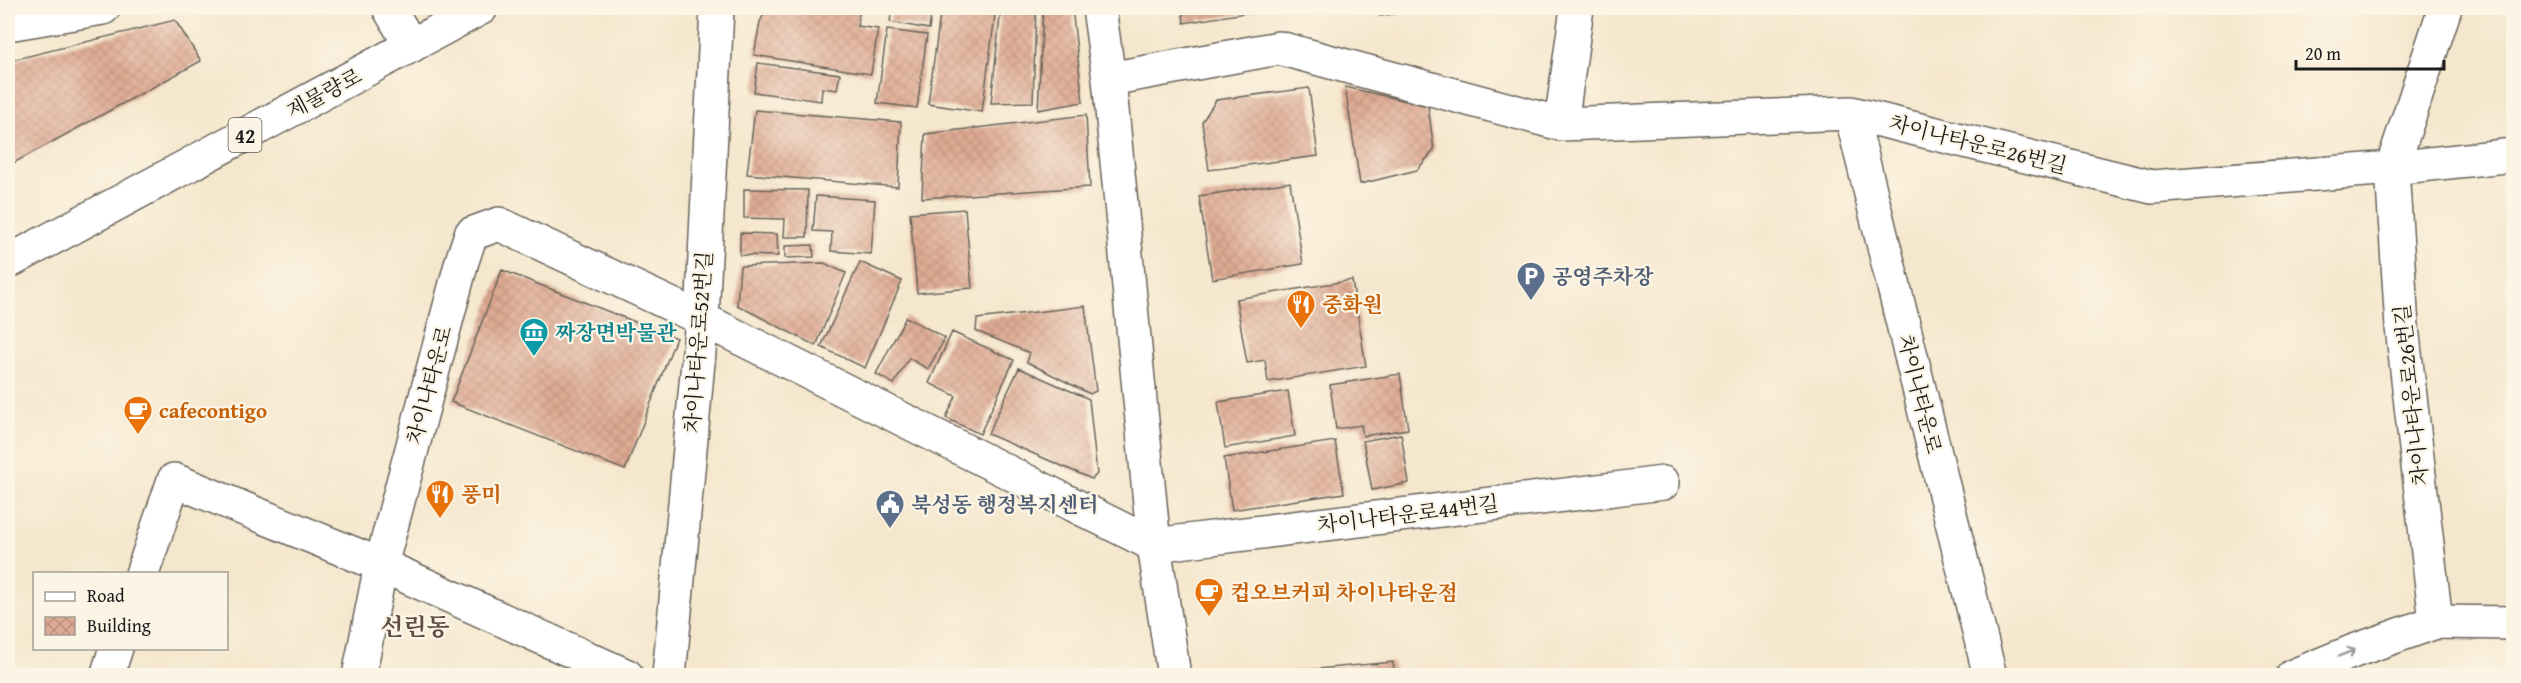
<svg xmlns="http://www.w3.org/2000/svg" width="2521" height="683" font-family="'Gentium Book Plus','Noto Serif KR',serif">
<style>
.building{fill:url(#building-cross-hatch)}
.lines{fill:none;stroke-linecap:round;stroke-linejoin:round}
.minor-casing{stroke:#68635a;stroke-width:36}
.major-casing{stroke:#68635a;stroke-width:36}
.minor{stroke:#fff;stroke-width:33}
.major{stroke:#fff;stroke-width:33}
.oneway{stroke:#999}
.labels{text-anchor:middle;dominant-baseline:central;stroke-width:4.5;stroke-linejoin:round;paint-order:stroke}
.shield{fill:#fcf5e5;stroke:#5f5d58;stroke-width:1.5}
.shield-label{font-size:20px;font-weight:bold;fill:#1c1c1c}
.street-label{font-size:21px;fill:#1c1c1c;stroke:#fcf5e5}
.service-label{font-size:21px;font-weight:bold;fill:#4e5e75;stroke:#fcf5e5;text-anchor:start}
.food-label{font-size:21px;font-weight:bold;fill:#c56008;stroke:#fcf5e5;text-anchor:start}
.culture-label{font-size:21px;font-weight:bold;fill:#0d838f;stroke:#fcf5e5;text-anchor:start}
.quarter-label{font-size:24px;font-weight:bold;fill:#604e46;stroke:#fcf5e5}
</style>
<defs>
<pattern id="building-cross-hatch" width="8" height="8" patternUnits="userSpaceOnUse" patternTransform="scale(1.5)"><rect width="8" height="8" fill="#dfaa93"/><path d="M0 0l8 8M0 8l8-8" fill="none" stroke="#bf927e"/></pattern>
</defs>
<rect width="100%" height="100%" fill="#fcf5e5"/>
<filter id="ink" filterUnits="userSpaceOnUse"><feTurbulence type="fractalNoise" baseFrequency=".0167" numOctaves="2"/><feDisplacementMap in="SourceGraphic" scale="12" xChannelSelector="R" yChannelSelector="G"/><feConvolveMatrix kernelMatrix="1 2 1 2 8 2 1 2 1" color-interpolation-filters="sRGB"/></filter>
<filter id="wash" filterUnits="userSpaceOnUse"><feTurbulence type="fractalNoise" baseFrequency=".008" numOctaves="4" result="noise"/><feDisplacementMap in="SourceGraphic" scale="24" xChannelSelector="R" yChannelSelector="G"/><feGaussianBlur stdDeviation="1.35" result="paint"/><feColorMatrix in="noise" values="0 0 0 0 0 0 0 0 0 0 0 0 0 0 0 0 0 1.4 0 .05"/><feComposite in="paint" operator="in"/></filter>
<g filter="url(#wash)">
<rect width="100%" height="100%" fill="#f5e7cd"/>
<g id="blocks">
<path class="building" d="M767,8H860L857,26L878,29L871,74L754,55L760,22Z
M892,8H932L929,29L890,22Z
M941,8H996L982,112L928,104Z
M1001,8H1036L1033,102L991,103Z
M1043,8H1072L1083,102L1038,110Z
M1182,8H1256L1257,11L1184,23Z
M1379,8H1424V9L1380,16Z
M175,20L201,61L8,166V61Z
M887,30L927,35L917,108L877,103Z
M758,63L840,74L837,90L822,88L821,101L754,92Z
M1345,87L1428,106L1434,150L1417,170L1360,184Z
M1309,88L1318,156L1209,170L1202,122L1216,100Z
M755,110L901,122L898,187L747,174Z
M1086,115L1090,187L922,198L925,134Z
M1290,182L1303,264L1212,279L1199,196Z
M744,189L808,190L807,237H784L785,219L744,218Z
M816,196L875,200L871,254L831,251L832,232L813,231Z
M965,209L972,288L917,293L910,213Z
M740,233L777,234L778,256L740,255Z
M813,245L814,257L785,258V246Z
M860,262L902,281L865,368L821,347Z
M824,263L846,273L816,346L737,305L740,266Z
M502,270L676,338L625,470L451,402Z
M1352,280L1366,366L1268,382L1265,360L1247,363L1236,299Z
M1085,306L1096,391L1090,394L1027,362L1030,353L976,331L977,319Z
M906,317L945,338L928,369L909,358L894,384L876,374Z
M952,332L1014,360L980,434L946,418L956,396L929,383Z
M1019,368L1089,399L1097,474L1092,479L988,434Z
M1400,374L1408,429L1363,436L1361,425L1336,429L1330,385Z
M1288,391L1295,436L1225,448L1218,402Z
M1401,434L1409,483L1372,490L1363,441Z
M1335,441L1344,493L1232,510L1224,458Z
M1393,662L1395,676H1263V674Z"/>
</g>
</g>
<g filter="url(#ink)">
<use href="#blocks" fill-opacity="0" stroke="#68635a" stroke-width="1.5"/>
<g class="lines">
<g class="minor-casing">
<path id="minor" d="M389,8L411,46
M1099,8L1109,79L1154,545L1174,676
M8,24L103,8
M1109,79L1279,48L1561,124L1851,113L2152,187L2392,168L2514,155
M1851,113L1990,676
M1561,124L1577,8
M142,574L174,480L381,565L627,676
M2436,622L2402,327L2392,168L2445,8
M107,676L116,648
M359,676L381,565L462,261L471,234L499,224L702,319L1154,545L1663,483
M669,676L702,319L717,8
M2293,676L2354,651L2436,622L2514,623"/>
</g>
<g class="major-casing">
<path id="major" d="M8,262L481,8"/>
</g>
<use href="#minor" class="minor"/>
<use href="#major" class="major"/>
</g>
<defs><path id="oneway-shaft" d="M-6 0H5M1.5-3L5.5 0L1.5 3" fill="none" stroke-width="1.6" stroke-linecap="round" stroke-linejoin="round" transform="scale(1.5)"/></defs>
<use class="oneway" href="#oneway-shaft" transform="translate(2347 653) rotate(-22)"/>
</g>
<defs>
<g id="parking-pin" transform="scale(1.5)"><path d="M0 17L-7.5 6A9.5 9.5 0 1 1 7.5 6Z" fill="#5c6f8a" stroke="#fcf5e5"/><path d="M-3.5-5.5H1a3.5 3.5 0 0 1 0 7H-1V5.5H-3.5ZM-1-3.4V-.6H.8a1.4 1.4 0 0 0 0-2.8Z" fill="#fff"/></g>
<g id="restaurant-pin" transform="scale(1.5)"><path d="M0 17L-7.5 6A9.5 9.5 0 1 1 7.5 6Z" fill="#e8710a" stroke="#fcf5e5"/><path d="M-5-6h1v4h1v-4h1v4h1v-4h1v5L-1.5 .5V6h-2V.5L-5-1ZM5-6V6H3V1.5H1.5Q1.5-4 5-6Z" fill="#fff"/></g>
<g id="museum-pin" transform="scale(1.5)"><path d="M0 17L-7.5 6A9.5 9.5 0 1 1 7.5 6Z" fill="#0f9aa8" stroke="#fcf5e5"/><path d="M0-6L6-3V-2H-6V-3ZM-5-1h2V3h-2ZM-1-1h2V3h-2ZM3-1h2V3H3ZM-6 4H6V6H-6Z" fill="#fff"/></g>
<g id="cafe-pin" transform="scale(1.5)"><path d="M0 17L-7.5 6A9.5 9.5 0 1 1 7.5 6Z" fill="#e8710a" stroke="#fcf5e5"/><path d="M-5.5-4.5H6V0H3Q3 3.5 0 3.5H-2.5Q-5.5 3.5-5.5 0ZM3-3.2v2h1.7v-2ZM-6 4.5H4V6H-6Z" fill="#fff"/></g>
<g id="civic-pin" transform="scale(1.5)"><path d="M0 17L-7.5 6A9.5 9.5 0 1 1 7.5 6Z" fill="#5c6f8a" stroke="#fcf5e5"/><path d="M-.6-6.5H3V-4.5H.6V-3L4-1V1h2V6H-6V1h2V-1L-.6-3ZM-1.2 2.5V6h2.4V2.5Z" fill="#fff"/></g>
</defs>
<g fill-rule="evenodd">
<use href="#parking-pin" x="1531" y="276"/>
<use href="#restaurant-pin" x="1301" y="304"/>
<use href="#museum-pin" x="534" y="332"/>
<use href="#cafe-pin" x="138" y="410"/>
<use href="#restaurant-pin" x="440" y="494"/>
<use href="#civic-pin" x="890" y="504"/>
<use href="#cafe-pin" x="1209" y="592"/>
</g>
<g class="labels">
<rect class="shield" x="228.5" y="118" width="33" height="34" rx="4.5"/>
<g class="shield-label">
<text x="245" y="135">42</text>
</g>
<g class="street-label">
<text transform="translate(324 93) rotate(-28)">제물량로</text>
<text transform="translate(1978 144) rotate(14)">차이나타운로26번길</text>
<text transform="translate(698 342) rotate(-86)">차이나타운로52번길</text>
<text transform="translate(429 385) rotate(-75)">차이나타운로</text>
<text transform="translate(1920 394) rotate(76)">차이나타운로</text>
<text transform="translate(2411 395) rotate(-96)">차이나타운로26번길</text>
<text transform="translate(1408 514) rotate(-7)">차이나타운로44번길</text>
</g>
<g class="service-label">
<text x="1552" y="276">공영주차장</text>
<text x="911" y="504">북성동 행정복지센터</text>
</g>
<g class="food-label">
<text x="1322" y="304">중화원</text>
<text x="159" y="410">cafecontigo</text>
<text x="461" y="494">풍미</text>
<text x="1230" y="592">컵오브커피 차이나타운점</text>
</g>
<g class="culture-label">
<text x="555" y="332">짜장면박물관</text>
</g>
<g class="quarter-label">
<text x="415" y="626">선린동</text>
</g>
</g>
<rect width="2521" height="683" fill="none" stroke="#fcf5e5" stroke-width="30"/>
<rect x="33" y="572" width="195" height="78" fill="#fcf5e5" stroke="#a29e95" stroke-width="1.5"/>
<rect x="45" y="592" width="30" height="9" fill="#ffffff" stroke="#a29e95" stroke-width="1.5"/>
<text x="87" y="602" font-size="18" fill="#1c1c1c">Road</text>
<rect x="45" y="617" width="30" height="18" fill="url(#building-cross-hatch)" stroke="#a29e95" stroke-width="1.5"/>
<text x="87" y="632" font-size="18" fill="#1c1c1c">Building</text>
<path d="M2296 60v9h148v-9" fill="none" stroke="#1c1c1c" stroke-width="3"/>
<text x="2305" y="60" font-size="18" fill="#1c1c1c" stroke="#fcf5e5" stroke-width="4.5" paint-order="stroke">20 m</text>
</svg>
